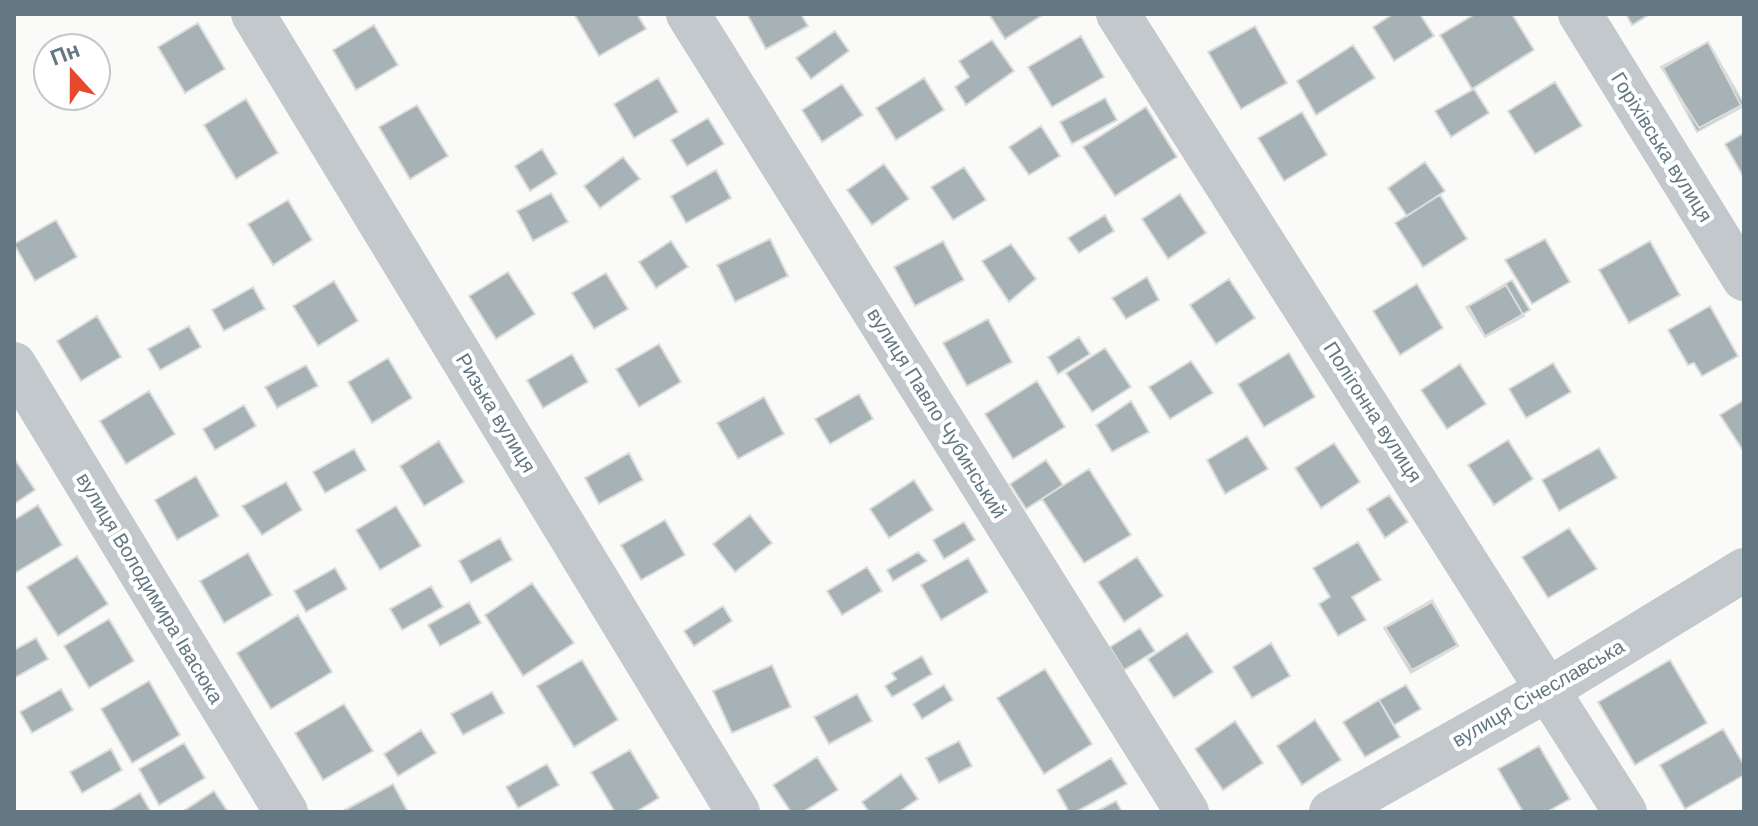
<svg xmlns="http://www.w3.org/2000/svg" width="1758" height="826" font-family="Arial,sans-serif">
<style>
.building{fill:#a7b2b7;stroke:#dcdcda;stroke-width:2}
.lines{fill:none;stroke-linecap:round;stroke-linejoin:round}
.minor{stroke:#c3c8cc;stroke-width:44}
.labels{text-anchor:middle;dominant-baseline:central;stroke-width:8;stroke-linejoin:round;paint-order:stroke}
.street-label{font-size:20px;fill:#647883;stroke:#fff}
</style>
<rect width="100%" height="100%" fill="#fafaf8"/>
<path class="building" d="M574,14H637L646,29L599,56Z
M747,14H801L808,26L766,49Z
M989,14H1044L1005,39Z
M1393,14H1420L1434,36L1394,61L1373,27Z
M1475,14H1512L1534,50L1472,89L1440,35Z
M1626,14H1650L1632,25Z
M198,23L225,69L185,93L158,47Z
M374,25L398,65L356,90L333,50Z
M1255,26L1287,83L1241,109L1208,52Z
M835,31L849,51L811,79L796,58Z
M1081,36L1104,77L1052,107L1028,67Z
M992,40L1014,71L966,105L955,87L969,77L959,61Z
M1708,42L1744,104L1699,128L1661,67Z
M1708,42L1742,107L1697,132L1663,68Z
M1353,45L1375,78L1316,115L1297,81Z
M658,78L678,112L634,138L614,104Z
M924,78L944,110L896,140L876,108Z
M1555,82L1582,126L1535,154L1508,111Z
M842,84L863,115L822,142L802,110Z
M1474,89L1489,113L1451,137L1435,111Z
M1105,98L1117,120L1072,144L1060,122Z
M246,99L278,153L236,179L204,125Z
M417,105L448,156L410,179L379,127Z
M1146,107L1177,157L1115,196L1083,147Z
M1302,112L1327,155L1284,181L1258,138Z
M708,118L724,144L687,166L671,140Z
M1041,126L1060,156L1029,175L1009,147Z
M1744,133V178L1725,144Z
M542,149L557,174L530,191L515,166Z
M623,157L640,179L600,208L584,186Z
M1425,162L1445,191L1407,216L1388,188Z
M884,164L909,199L872,225L847,190Z
M964,167L986,200L953,220L931,187Z
M716,170L731,198L686,223L671,196Z
M551,193L568,222L533,241L517,211Z
M1180,194L1206,233L1168,259L1142,219Z
M1440,195L1467,239L1423,267L1395,223Z
M288,200L312,240L273,265L248,224Z
M1105,215L1114,231L1079,253L1068,238Z
M56,220L77,257L35,281L14,244Z
M770,239L788,276L735,302L717,265Z
M1545,239L1570,282L1532,304L1505,260Z
M671,241L688,267L656,288L639,262Z
M943,241L964,280L915,306L894,267Z
M1650,241L1680,295L1629,323L1599,270Z
M1011,244L1036,279L1009,302L982,261Z
M508,272L535,314L496,339L469,296Z
M606,273L628,309L594,329L572,293Z
M1147,277L1159,300L1126,319L1112,298Z
M1229,279L1255,318L1216,344L1190,305Z
M1512,280L1530,310L1485,336L1468,306Z
M334,281L358,321L318,346L293,306Z
M1417,284L1443,328L1400,355L1373,311Z
M1506,285L1524,316L1485,337L1466,307Z
M253,287L265,309L224,331L212,310Z
M1710,306L1738,356L1702,376L1694,363L1688,365L1668,330Z
M97,316L121,357L81,381L57,341Z
M988,319L1012,362L967,386L943,343Z
M189,326L201,347L160,370L148,349Z
M1079,337L1090,354L1058,374L1048,357Z
M659,344L681,382L639,407L616,369Z
M1105,348L1131,387L1092,412L1066,373Z
M1289,353L1315,397L1264,427L1238,384Z
M572,354L588,382L543,408L527,380Z
M388,358L412,398L372,423L348,382Z
M1191,361L1213,393L1170,419L1149,387Z
M1553,363L1571,392L1526,418L1509,389Z
M1460,364L1486,404L1447,429L1421,390Z
M306,365L318,386L277,408L265,387Z
M1037,381L1065,427L1013,459L985,414Z
M149,391L175,434L126,464L100,421Z
M859,394L873,419L830,444L815,419Z
M764,397L784,434L738,459L717,423Z
M1744,400V452L1720,415Z
M1131,401L1149,432L1112,452L1096,425Z
M244,405L256,426L215,450L203,429Z
M1247,436L1268,469L1225,494L1207,460Z
M1508,440L1533,479L1494,505L1468,465Z
M439,441L464,482L424,506L400,466Z
M1334,443L1360,482L1321,508L1295,468Z
M1599,448L1617,478L1559,511L1542,480Z
M354,449L366,470L325,493L313,472Z
M629,453L643,480L599,504L585,478Z
M14,458L35,490L14,504Z
M1046,460L1063,485L1026,509L1010,484Z
M1089,469L1131,535L1084,563L1042,499Z
M196,476L219,516L177,540L155,500Z
M914,480L933,510L889,538L870,509Z
M286,482L302,510L262,535L242,506Z
M1389,495L1408,522L1385,538L1367,509Z
M38,505L62,545L15,573L14,520Z
M396,506L421,546L380,570L356,530Z
M750,515L772,543L735,572L713,544Z
M665,520L685,555L641,580L621,545Z
M964,522L975,540L944,559L933,540Z
M1569,528L1597,569L1548,598L1522,557Z
M500,538L512,560L471,583L459,561Z
M1358,542L1381,580L1352,597L1366,620L1338,636L1319,604L1330,597L1313,568Z
M918,552L927,561L893,581L887,570Z
M248,553L272,595L224,623L200,581Z
M77,556L108,604L58,636L27,587Z
M1137,557L1163,596L1124,622L1098,582Z
M968,558L988,592L941,620L921,585Z
M867,567L882,591L842,615L827,591Z
M335,568L347,589L306,612L294,591Z
M532,583L574,643L523,676L485,615Z
M431,586L443,607L402,630L390,609Z
M1432,600L1458,645L1412,670L1385,627Z
M469,602L481,623L440,646L428,625Z
M1432,602L1458,646L1411,673L1384,628Z
M723,606L732,621L694,646L684,631Z
M298,615L332,672L271,709L237,653Z
M109,619L134,661L89,688L64,646Z
M1140,628L1155,651L1124,670L1110,647Z
M1187,633L1213,672L1174,698L1148,659Z
M36,638L48,659L14,678V650Z
M1271,643L1290,676L1252,698L1233,667Z
M922,656L932,674L892,697L885,686L896,679L892,673Z
M582,660L618,720L574,747L537,686Z
M1670,660L1707,723L1635,765L1598,702Z
M772,665L791,707L732,733L713,691Z
M1045,669L1092,744L1044,774L997,698Z
M149,681L180,735L132,763L101,709Z
M944,685L953,700L922,719L913,704Z
M1406,685L1421,709L1394,725L1379,700Z
M61,689L73,710L32,733L20,712Z
M492,692L504,713L463,735L451,714Z
M857,694L872,721L829,744L814,717Z
M1379,700L1400,737L1365,757L1343,722Z
M344,704L373,751L323,780L295,733Z
M1315,720L1341,760L1302,785L1277,746Z
M1235,721L1263,763L1223,790L1195,749Z
M1723,729L1744,765V775L1685,809L1660,765Z
M421,730L436,753L398,776L384,754Z
M959,741L972,766L939,783L926,758Z
M184,743L205,778L159,805L139,769Z
M1539,746L1570,799L1547,812H1523L1498,769Z
M111,749L122,770L82,793L70,772Z
M630,750L659,798L636,812H615L591,772Z
M817,757L838,790L803,812H791L773,785Z
M1111,758L1127,784L1076,812H1069L1057,790Z
M547,764L559,785L518,808L506,787Z
M901,774L918,799L899,812H869L862,802Z
M393,784L408,812H341Z
M214,791L228,812H182Z
M140,793L151,812H108Z
M1116,801L1122,812H1095Z"/>
<g class="lines">
<path class="minor" d="M253,14L738,812
M688,14L1187,812
M1118,14L1625,812
M1580,14L1744,279
M14,364L286,812
M1331,812L1549,689L1744,570"/>
</g>
<g class="labels">
<g class="street-label">
<text transform="translate(1662 147) rotate(58)">Горіхівська вулиця</text>
<text transform="translate(1373 412) rotate(57)">Полігонна вулиця</text>
<text transform="translate(496 413) rotate(59)">Ризька вулиця</text>
<text transform="translate(937 413) rotate(58)">вулиця Павло Чубинський</text>
<text transform="translate(150 588) rotate(59)">вулиця Володимира Івасюка</text>
<text transform="translate(1538 693) rotate(-30)">вулиця Січеславська</text>
</g>
</g>
<rect width="1758" height="826" fill="none" stroke="#647883" stroke-width="32"/>
<g transform="translate(72 72) rotate(339)"><circle r="38" fill="#ffffff" stroke="#c1c9cd" stroke-width="2"/>
<path d="M0-6L14 30L0 20L-14 30Z" fill="#e64a2b"/>
<text y="-12" font-size="22" font-weight="bold" text-anchor="middle" fill="#647883">Пн</text>
</g>
</svg>
